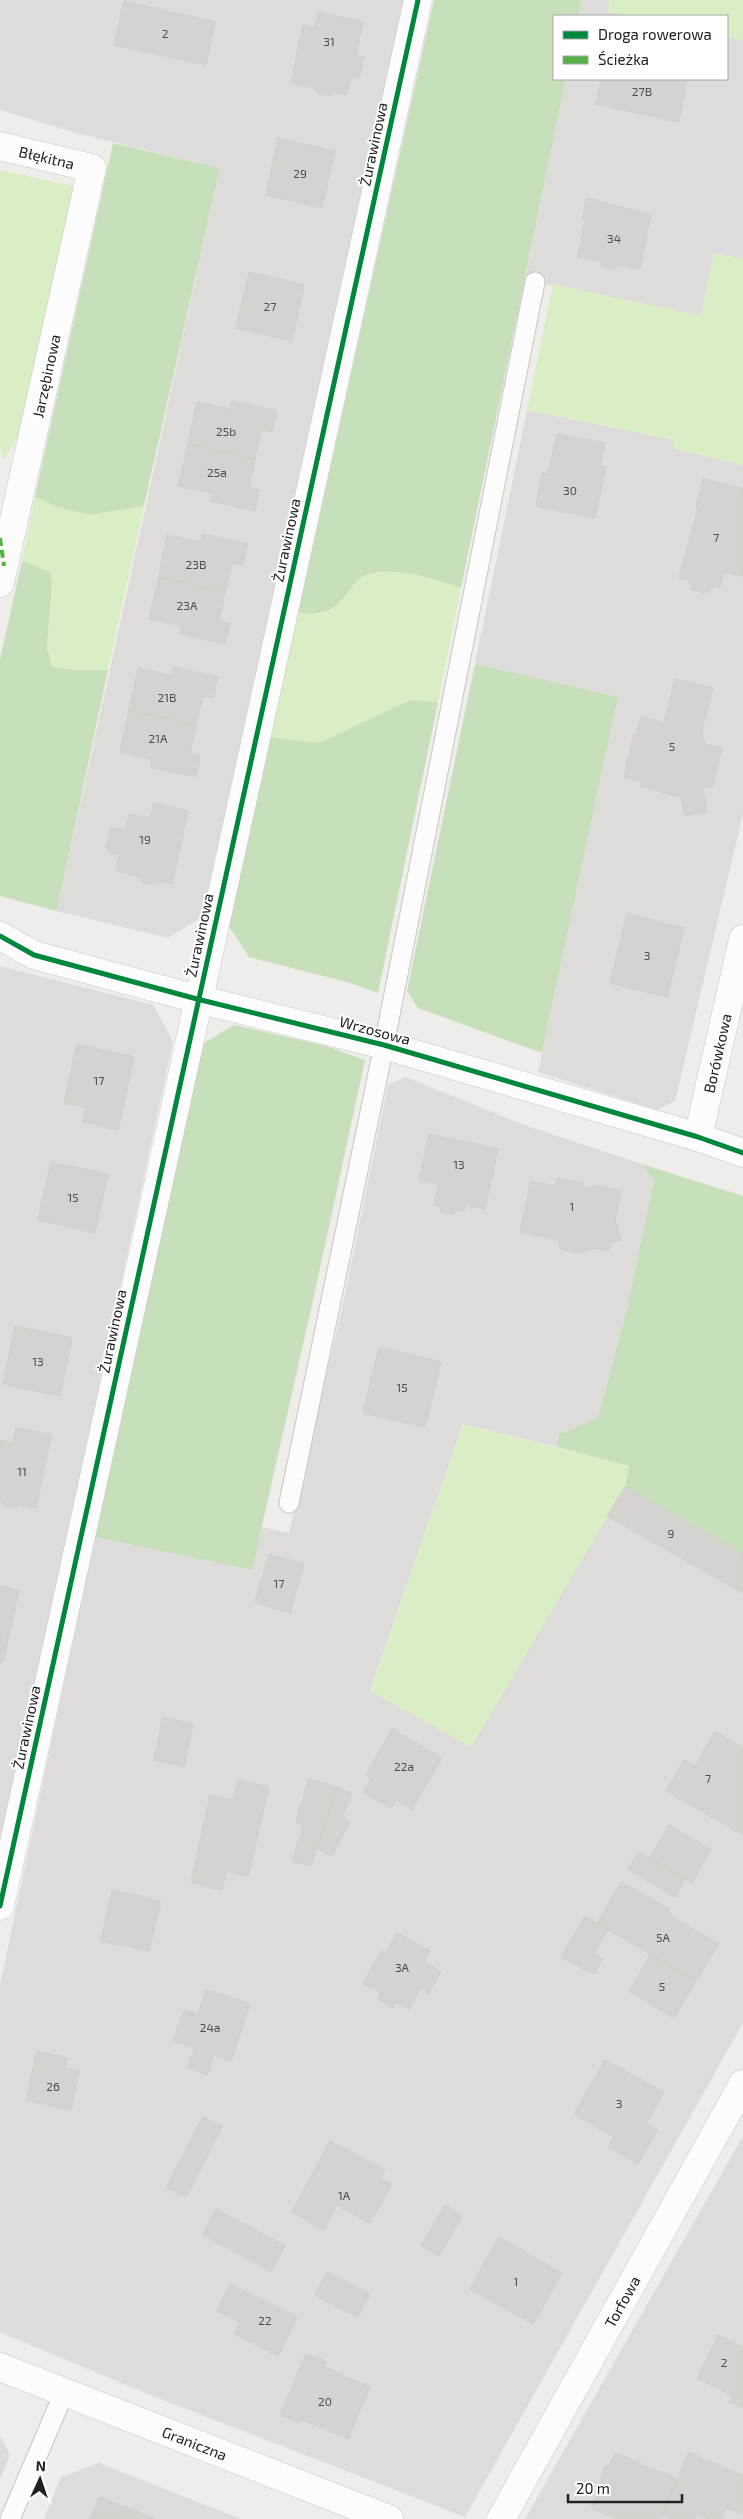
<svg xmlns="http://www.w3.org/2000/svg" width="743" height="2519" font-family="'Exo 2',sans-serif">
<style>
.residential{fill:#dddcda}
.grass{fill:#daeec6}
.forest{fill:#c8dfbc}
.building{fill:#d5d3d0;stroke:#d2ceca}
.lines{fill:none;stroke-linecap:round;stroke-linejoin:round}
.service-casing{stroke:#c7c6c5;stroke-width:21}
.minor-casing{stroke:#c7c6c5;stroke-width:29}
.service{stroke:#fcfcfc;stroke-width:19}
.minor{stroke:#fcfcfc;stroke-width:28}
.quiet{stroke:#55b145;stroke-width:4;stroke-dasharray:8 4;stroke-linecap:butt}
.cycleway-casing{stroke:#fff;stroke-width:8}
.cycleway{stroke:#00873e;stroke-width:5}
.labels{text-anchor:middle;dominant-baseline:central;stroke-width:4;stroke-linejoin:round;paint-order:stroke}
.number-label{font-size:12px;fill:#4d4d4c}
.street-label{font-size:15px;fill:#202020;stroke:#fff}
</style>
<rect width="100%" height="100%" fill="#eeede9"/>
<path class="residential" d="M0,0H404L202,917L168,938L57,911L220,168L76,133L0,110Z
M582,0H610L608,12L627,16H579Z
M727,37L743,40V259L714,253L701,316L525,280L566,79H727Z
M527,410L675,440L673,448L743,465V814L675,1101L657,1110L538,1072L618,697L475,664Z
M0,966L153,1005L173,1041L0,1847Z
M406,1077L524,1125L642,1164L654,1180L626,1312L598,1417L558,1435L557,1447L463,1424L370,1690L607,1516L625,1487L743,1554V2023L465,2517L145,2393L0,2332V1985L95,1537L251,1570L261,1527L289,1533L341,1313L388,1085Z
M743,2136V2519H525Z
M0,2436L10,2455L0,2479Z
M99,2463L241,2519H44L61,2477Z"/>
<path class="grass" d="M610,0H743V40L727,37V16H627L608,12Z
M0,170L77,187L29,422L3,460L0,446Z
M714,253L743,259V465L673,448L674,440L527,410L553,284L701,316Z
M35,497L57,507L90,515L144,506L108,670C89,668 69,672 52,666L47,648L52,583L22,561Z
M389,571L408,573L461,588L438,702L410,700L319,743L270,737L298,613L320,615L340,603L358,578Z
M463,1424L629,1466L625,1487L471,1747L370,1691Z"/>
<path class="forest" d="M434,0H582L579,16H554V79H566L461,588C429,579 393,562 360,578C356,580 353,586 350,590C334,611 324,616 298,613Z
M113,143L220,168L144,506L90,515L57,507L35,497Z
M22,561L50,572L52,583L47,648L52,666C69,672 88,668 108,670L57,911L0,896V659Z
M475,664L618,697L542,1053L418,1008L407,991Z
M410,700L438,702L378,993L350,983L249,957L228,925L270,737L319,743Z
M234,1025L326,1046L365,1060L312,1305L252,1570L95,1537L201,1045Z
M642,1164L743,1196V1554L625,1487L629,1466L557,1447L558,1435L598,1417L626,1312L654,1180Z"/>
<path class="building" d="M124,1L215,22L206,65L114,45Z
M318,12L363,22L356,55L364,57L359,78L351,77L347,95L335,92L329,96L318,93L314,88L291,83L303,25L315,27Z
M601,79H687L679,122L596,104Z
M278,138L335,151L322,208L266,195Z
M587,198L651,215L640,269L619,265L613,269L603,267L599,261L578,257L585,220L582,219Z
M249,272L304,285L292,341L236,328Z
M232,401L277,411L272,432L261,430L255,459L188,444L197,402L230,409Z
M557,434L605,443L600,466L606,467L595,518L536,506L542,473L548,474Z
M188,444L255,459L249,487L259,490L255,511L210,501L212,493L178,486Z
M703,479L743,489V576L723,572L720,587L716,586L707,593L693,590L688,580L679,578L698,508L696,507Z
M202,534L247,544L243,565L232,563L225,592L159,577L167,535L201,542Z
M159,577L225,592L219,621L230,623L225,644L180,634L182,626L149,619Z
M173,667L218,677L213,698L203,696L196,725L129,710L138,668L171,676Z
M675,679L713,688L702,731L705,744L722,748L713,786L703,788L707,812L685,816L681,797L640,786L642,781L624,777L634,734H637L641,717L664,723Z
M129,710L196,725L190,754L200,756L196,777L151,767L152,759L120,752Z
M154,803L188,811L172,884L159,881L153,884L143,883L139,877L116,871L119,855L109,852L106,848L111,827L125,830L129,814L150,818Z
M627,914L684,928L667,997L610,983Z
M77,1044L134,1057L118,1130L83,1122L86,1107L64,1103Z
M429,1134L498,1149L485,1209L465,1205L464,1211L459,1210L453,1214L442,1212L439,1206L434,1205L438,1184L419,1180Z
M51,1162L108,1174L95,1233L38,1220Z
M557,1178L583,1183L582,1186L594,1189L595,1185L621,1191L615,1220L621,1240L610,1243L609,1251L595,1248L579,1253L561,1249L558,1240L520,1232L531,1181L555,1186Z
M15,1326L72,1338L60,1396L3,1384Z
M379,1347L441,1362L425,1427L363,1413Z
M16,1427L51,1435L36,1508L20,1505L16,1508L4,1506L0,1500V1440L13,1442Z
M625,1487L743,1554V1593L607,1516Z
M269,1554L304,1564L290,1613L255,1602Z
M0,1586L19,1590L3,1663L0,1662Z
M163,1717L193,1724L184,1767L154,1760Z
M392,1729L442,1758L412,1809L396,1800L391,1808L363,1793L371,1778L366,1775Z
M715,1731L743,1748V1835L666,1791L684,1760L695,1766Z
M309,1779L337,1787L311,1866L292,1861L304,1825L296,1822Z
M238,1780L269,1787L248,1877L226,1871L222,1890L191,1883L210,1795L233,1800Z
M337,1787L352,1794L342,1818L350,1821L332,1856L317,1848Z
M669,1825L711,1850L692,1883L650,1858Z
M639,1852L685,1879L675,1897L628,1869Z
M621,1882L668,1908L672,1917L719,1944L696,1981L597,1923Z
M112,1890L161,1901L149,1951L101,1941Z
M585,1916L608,1929L594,1953L603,1959L594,1974L561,1957Z
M397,1933L430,1951L424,1961L441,1972L429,1993L421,1988L409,2009L396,2002L393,2008L378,1999L381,1993L363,1984L382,1950L386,1953Z
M650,1955L696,1981L674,2018L629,1991Z
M206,1989L250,2004L231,2061L214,2055L207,2075L188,2067L195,2048L173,2041L184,2010L198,2014Z
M37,2051L67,2058L65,2068L79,2071L71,2110L26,2100Z
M605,2060L664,2092L646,2124L658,2130L638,2164L609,2147L614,2137L574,2114Z
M203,2117L222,2127L186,2197L166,2188Z
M330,2141L385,2170L381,2178L392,2184L370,2223L337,2205L324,2230L292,2212Z
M445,2205L462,2216L439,2256L421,2246Z
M216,2209L285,2246L271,2271L203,2235Z
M499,2237L562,2273L533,2324L470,2289Z
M327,2272L370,2294L358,2317L315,2295Z
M230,2284L297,2317L278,2356L235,2334L240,2322L217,2311Z
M718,2335L743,2347V2408L730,2402L733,2396L697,2378Z
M306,2354L327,2362L324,2367L370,2387L348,2439L302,2419L300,2423L280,2415Z
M689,2452L743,2476V2507L740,2514L726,2508L722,2519H708L697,2514L695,2519H671L662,2515Z
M615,2453L677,2479L661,2519H618L591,2508L602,2481L601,2478L605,2466L609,2465Z
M100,2497L155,2519H90Z"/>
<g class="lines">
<g class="service-casing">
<path id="service" d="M289,1503L384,1045L535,282
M10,2519L64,2393"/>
</g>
<g class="minor-casing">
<g id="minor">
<path id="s1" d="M0,146L92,168L0,583"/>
<path d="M0,936L34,955L197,999L384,1045L698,1137L743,1153"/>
<path id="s2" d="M698,1137L743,939"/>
<path d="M0,1906L418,0"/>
<path id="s3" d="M0,2367L389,2519"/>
<path id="s4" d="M501,2519L743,2084"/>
</g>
</g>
<use href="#service" class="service"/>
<use href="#minor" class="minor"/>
<path class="quiet" d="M0,538L4,566"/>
<g class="cycleway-casing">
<path id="cycleway" d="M0,936L34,955L197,999L384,1045L698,1137L743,1153
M0,1906L418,0"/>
</g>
<use href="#cycleway" class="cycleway"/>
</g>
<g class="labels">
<g class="number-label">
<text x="165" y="33">2</text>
<text x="329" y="41">31</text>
<text x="642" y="91">27B</text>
<text x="300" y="173">29</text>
<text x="614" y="238">34</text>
<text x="270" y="306">27</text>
<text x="226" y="431">25b</text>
<text x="217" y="472">25a</text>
<text x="570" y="490">30</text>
<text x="716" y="537">7</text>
<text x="196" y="564">23B</text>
<text x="187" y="605">23A</text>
<text x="167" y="697">21B</text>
<text x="158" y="738">21A</text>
<text x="672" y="746">5</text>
<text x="145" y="839">19</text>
<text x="647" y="955">3</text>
<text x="99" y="1080">17</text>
<text x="459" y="1164">13</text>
<text x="73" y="1197">15</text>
<text x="572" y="1206">1</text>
<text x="38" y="1361">13</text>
<text x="402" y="1387">15</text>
<text x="22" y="1471">11</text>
<text x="671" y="1533">9</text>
<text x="279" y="1583">17</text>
<text x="404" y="1766">22a</text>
<text x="708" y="1778">7</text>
<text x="663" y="1937">5A</text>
<text x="402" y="1967">3A</text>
<text x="662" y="1986">5</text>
<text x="210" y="2027">24a</text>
<text x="53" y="2086">26</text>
<text x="619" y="2103">3</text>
<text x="344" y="2195">1A</text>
<text x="516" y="2281">1</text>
<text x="265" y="2320">22</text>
<text x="724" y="2362">2</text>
<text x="325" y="2401">20</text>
</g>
<g class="street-label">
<text transform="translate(373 144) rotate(-78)">Żurawinowa</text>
<text stroke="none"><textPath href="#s1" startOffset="48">Błękitna</textPath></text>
<text transform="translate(46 376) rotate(-78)">Jarzębinowa</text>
<text transform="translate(286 540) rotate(-78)">Żurawinowa</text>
<text transform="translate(199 935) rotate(-78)">Żurawinowa</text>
<text transform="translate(375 1030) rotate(15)">Wrzosowa</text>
<text stroke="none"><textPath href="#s2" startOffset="86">Borówkowa</textPath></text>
<text transform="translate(112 1331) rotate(-78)">Żurawinowa</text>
<text transform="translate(26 1727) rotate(-78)">Żurawinowa</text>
<text stroke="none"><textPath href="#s4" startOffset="249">Torfowa</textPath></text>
<text stroke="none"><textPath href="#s3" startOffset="209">Graniczna</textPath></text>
</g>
</g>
<rect x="553" y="15" width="175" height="65" fill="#ffffff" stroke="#a6a6a6"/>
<rect x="563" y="31" width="25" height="8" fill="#00873e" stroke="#a6a6a6"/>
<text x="598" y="40" font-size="15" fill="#202020">Droga rowerowa</text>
<rect x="563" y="56" width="25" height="8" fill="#55b145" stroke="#a6a6a6"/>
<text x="598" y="65" font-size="15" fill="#202020">Ścieżka</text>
<g transform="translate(40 2479) rotate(3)" stroke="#ffffff" stroke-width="4" paint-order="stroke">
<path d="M0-4L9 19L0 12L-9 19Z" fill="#202020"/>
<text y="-8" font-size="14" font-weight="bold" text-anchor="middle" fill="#202020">N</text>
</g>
<path d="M568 2494v8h114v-8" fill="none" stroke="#202020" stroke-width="2.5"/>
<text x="576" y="2494" font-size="15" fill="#202020" stroke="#ffffff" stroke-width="4" paint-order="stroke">20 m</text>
</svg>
